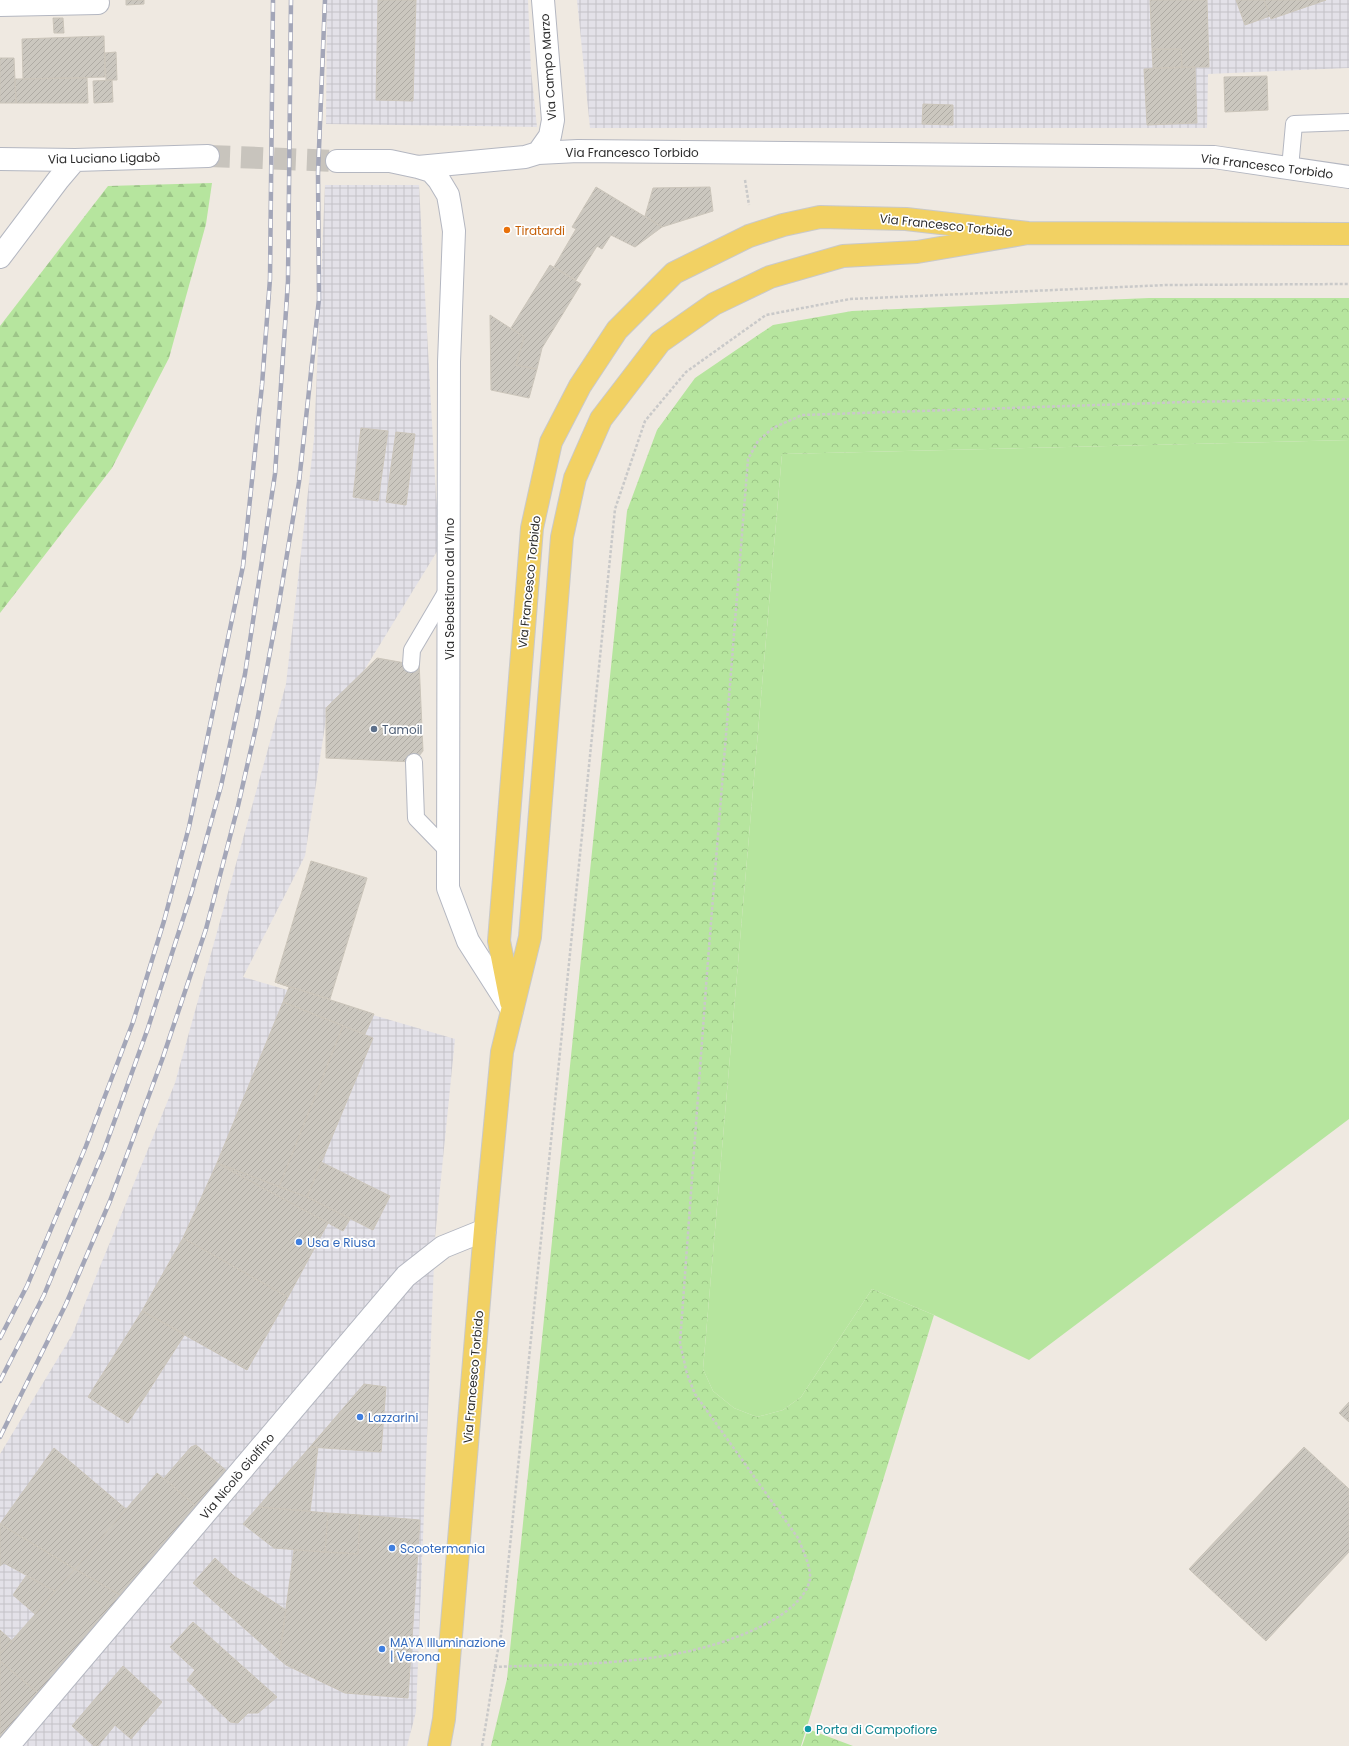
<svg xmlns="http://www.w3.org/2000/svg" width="1349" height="1746" font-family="Poppins,sans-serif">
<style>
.industrial{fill:url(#industrial-grid)}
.grass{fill:#b6e59e}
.forest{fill:url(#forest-firs)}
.park{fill:url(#park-crowns)}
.building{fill:url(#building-hatch);stroke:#cbc5ba}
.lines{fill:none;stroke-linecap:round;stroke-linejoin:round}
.minor-tunnel{stroke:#c8c4bd;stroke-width:22;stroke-dasharray:22 11;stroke-linecap:butt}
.service-casing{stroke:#b4b7c1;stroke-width:18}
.minor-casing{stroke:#b4b7c1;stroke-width:24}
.primary-casing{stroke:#c9c9c9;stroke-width:24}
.path{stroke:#c9c9c9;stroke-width:2.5;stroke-dasharray:3 2;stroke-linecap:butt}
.service{stroke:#fff;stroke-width:16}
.minor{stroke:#fff;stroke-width:22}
.primary{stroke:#f2d163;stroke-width:22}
.rail-casing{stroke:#a3a6b8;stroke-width:4.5}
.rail{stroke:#fff;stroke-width:3;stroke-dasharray:9;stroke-linecap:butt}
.food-dot{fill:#e8710a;stroke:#fff;stroke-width:1.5}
.service-dot{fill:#5c6f8a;stroke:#fff;stroke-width:1.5}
.shop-dot{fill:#3f7fe0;stroke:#fff;stroke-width:1.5}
.culture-dot{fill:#0f9aa8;stroke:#fff;stroke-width:1.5}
.labels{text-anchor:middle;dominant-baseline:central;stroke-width:3.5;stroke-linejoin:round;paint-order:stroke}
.street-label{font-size:12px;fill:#2e2e2e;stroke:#fff}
.food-label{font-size:12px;fill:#c56008;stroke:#fff;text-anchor:start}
.service-label{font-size:12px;fill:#4e5e75;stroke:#fff;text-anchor:start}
.shop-label{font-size:12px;fill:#366cbe;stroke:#fff;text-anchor:start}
.culture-label{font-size:12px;fill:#0d838f;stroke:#fff;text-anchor:start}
</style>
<defs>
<pattern id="industrial-grid" width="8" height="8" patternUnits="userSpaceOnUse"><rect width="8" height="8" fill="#e3e1e8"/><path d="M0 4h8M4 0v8" fill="none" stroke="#c3c1c7"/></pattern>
<pattern id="forest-firs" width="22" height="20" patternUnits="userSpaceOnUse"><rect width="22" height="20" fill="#b6e59e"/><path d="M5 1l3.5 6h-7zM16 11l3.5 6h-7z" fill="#9dc588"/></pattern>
<pattern id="park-crowns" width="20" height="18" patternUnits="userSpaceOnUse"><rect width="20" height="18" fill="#b6e59e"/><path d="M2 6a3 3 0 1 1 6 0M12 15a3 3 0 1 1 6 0" fill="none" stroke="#9dc588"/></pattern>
<pattern id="building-hatch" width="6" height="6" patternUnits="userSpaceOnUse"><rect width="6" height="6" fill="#cbc7bf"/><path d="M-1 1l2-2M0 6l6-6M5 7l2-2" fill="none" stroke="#afaba4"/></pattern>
</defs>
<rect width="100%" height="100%" fill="#efe9e1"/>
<path class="industrial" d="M327,0H528L531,70L537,127L326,124Z
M577,0H1349V68L1208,74L1207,128H590Z
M325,185H419L436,496L441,545L360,677L326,719L305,856L243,977L455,1039L435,1238L416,1712L407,1746H0V1454L72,1335L175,1083L286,684L314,439Z"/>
<path class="grass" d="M1349,440V1119L1029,1360L934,1315L872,1289L801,1397L783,1410L757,1417L734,1408L713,1391L703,1369L782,454Z"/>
<path class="forest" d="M212,183L206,224L169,358L112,468L0,613V326L108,186Z"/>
<path class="park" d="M1149,298H1349V440L782,454L703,1369L713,1391L734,1408L757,1417L783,1410L801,1397L872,1289L934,1315L801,1746H491L507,1679L627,511L657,430L695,378L773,325L852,311Z
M808,1729L853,1746H802Z"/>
<path class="building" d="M126,0H144V4L126,5Z
M378,0H416L413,101L376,100Z
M1150,0H1207L1209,67H1182L1181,49H1152Z
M1236,0H1264L1270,16L1245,25Z
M1264,0H1326L1271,19Z
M53,18H63L64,33H54Z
M104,36L105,77L23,79L22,39Z
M1152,49H1181L1182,67L1153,68Z
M116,52L117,80H106L105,53Z
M0,58H14L16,103H0Z
M1195,67L1197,123L1147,125L1144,69Z
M1267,76L1268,110L1225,112L1224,77Z
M87,78L88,103H16L15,79Z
M112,80L113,102L94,103L93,81Z
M923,104L953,105V125L922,124Z
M596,187L662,227L635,247L611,235L602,249L597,246L576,280L554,267L576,229L572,227Z
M710,187L713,211L662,227L645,216L653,188Z
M550,265L581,284L542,348L537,369L516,365L524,337L511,328Z
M490,315L524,337L516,365L537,369L529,398L491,390Z
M361,428L388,431L378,501L353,497Z
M396,432L415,434L406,505L386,502Z
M377,658L411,664L419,661L423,751L414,762L326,758V708Z
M311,861L367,878L330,999L275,982Z
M275,982L374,1014L365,1034L283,1002L289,987Z
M283,1002L343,1026L279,1187L217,1163Z
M343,1026L373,1038L307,1197L279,1187Z
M321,1162L390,1196L373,1230L307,1197Z
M217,1163L307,1197L350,1219L343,1231Z
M217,1163L328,1223L288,1297L183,1238Z
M183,1238L288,1297L247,1370L142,1311Z
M142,1311L185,1334L128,1423L88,1397Z
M364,1384L386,1387L381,1452L310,1447Z
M1349,1402V1422L1339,1413Z
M196,1445L228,1472L198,1508L164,1478L191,1447Z
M310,1447H318L310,1511L258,1507Z
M1304,1447L1349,1489V1552L1266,1641L1189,1569Z
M54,1448L126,1509L75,1569L0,1524Z
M157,1473L198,1508L122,1596L75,1569Z
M258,1507L328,1513L325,1552L274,1548L243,1524Z
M328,1513L360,1515L358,1554L325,1552Z
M360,1515L420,1520L408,1698L345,1693L286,1665L279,1659L294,1550L358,1554Z
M0,1524L75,1569L55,1591L4,1563L0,1566Z
M215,1558L234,1576L286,1610L279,1659L193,1583Z
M75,1569L122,1596L38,1693L0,1661V1654Z
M26,1576L55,1591L35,1614L13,1595Z
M193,1622L277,1697L258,1713H248L238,1723L230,1722L187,1680L195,1670L170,1647Z
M0,1630L12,1641L0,1654Z
M0,1661L38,1693L0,1738Z
M123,1666L162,1702L131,1739L115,1725L98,1746H94L72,1726Z"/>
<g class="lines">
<path class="minor-tunnel" d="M208,156L337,161"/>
<g class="service-casing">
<path id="service" d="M1290,168L1294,124L1349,122
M411,664L412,650L448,589
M414,762L416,818L448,851"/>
</g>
<g class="minor-casing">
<path id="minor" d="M0,5L98,3
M538,153L550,136L553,120L543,0
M0,159L75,160L208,156
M337,161H390L418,167L431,171L439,180L448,195L450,206L454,231L449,362L448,888L468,941L512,1010
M418,167L525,157L538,153L578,151L1214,157L1349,177
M0,257L58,180L75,160
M8,1746L406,1276L443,1247L485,1230"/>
</g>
<g class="primary-casing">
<path id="primary" d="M511,1002L499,941L532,528L551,442L580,386L617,330L674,273L749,236L783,225L820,217L906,219L1028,233L1349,234
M439,1746L444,1719L485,1230L502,1052L530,937L562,537L575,478L601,419L660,342L714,304L770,277L843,256L917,252L1028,233"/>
</g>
<path class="path" d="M745,180L749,205
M494,1667C588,1663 689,1667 773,1620C787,1612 808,1596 810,1578C811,1567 802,1548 798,1538L695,1394L687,1374L680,1343L707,973L748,459L758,441L773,428L802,415L1186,402L1349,399
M482,1746C489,1709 493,1672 501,1635L615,509L645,421L686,372L766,315L850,299L1167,285L1349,284"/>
<use href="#service" class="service"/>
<use href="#minor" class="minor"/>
<use href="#primary" class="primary"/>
<g class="rail-casing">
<path id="rail" d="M0,1338L27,1286L86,1146L133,1022L164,921L189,827L243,566L262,385L270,279L273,0
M0,1381L44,1295L104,1150L148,1028L192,891L221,786L245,674L275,474L288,281L291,0
M0,1437L66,1304L110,1201L162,1060L206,929L238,806L256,727L278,609L299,482L319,299L318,173L325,0"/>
</g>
<use href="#rail" class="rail"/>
</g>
<circle class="food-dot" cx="507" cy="230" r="4"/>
<circle class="service-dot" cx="374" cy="729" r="4"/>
<g class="shop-dot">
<circle cx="299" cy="1242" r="4"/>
<circle cx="360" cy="1417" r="4"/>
<circle cx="392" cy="1548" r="4"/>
<circle cx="382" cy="1649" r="4"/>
</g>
<circle class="culture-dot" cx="808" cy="1729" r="4"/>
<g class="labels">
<g class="street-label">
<text transform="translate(548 67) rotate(-94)">Via Campo Marzo</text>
<text x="632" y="152">Via Francesco Torbido</text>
<text transform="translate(104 158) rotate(-1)">Via Luciano Ligabò</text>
<text transform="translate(1267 166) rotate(7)">Via Francesco Torbido</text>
<text transform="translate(946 225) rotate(6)">Via Francesco Torbido</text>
<text transform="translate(529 582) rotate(-84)">Via Francesco Torbido</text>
<text transform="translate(449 589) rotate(-90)">Via Sebastiano dal Vino</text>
<text transform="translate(473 1377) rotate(-85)">Via Francesco Torbido</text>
<text transform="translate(237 1476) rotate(-50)">Via Nicolò Giolfino</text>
</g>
<g class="food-label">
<text x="515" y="230">Tiratardi</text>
</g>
<g class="service-label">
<text x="382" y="729">Tamoil</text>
</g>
<g class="shop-label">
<text x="307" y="1242">Usa e Riusa</text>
<text x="368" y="1417">Lazzarini</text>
<text x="400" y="1548">Scootermania</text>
<text x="390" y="1642">MAYA Illuminazione<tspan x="390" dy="14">| Verona</tspan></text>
</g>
<g class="culture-label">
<text x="816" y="1729">Porta di Campofiore</text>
</g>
</g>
</svg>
